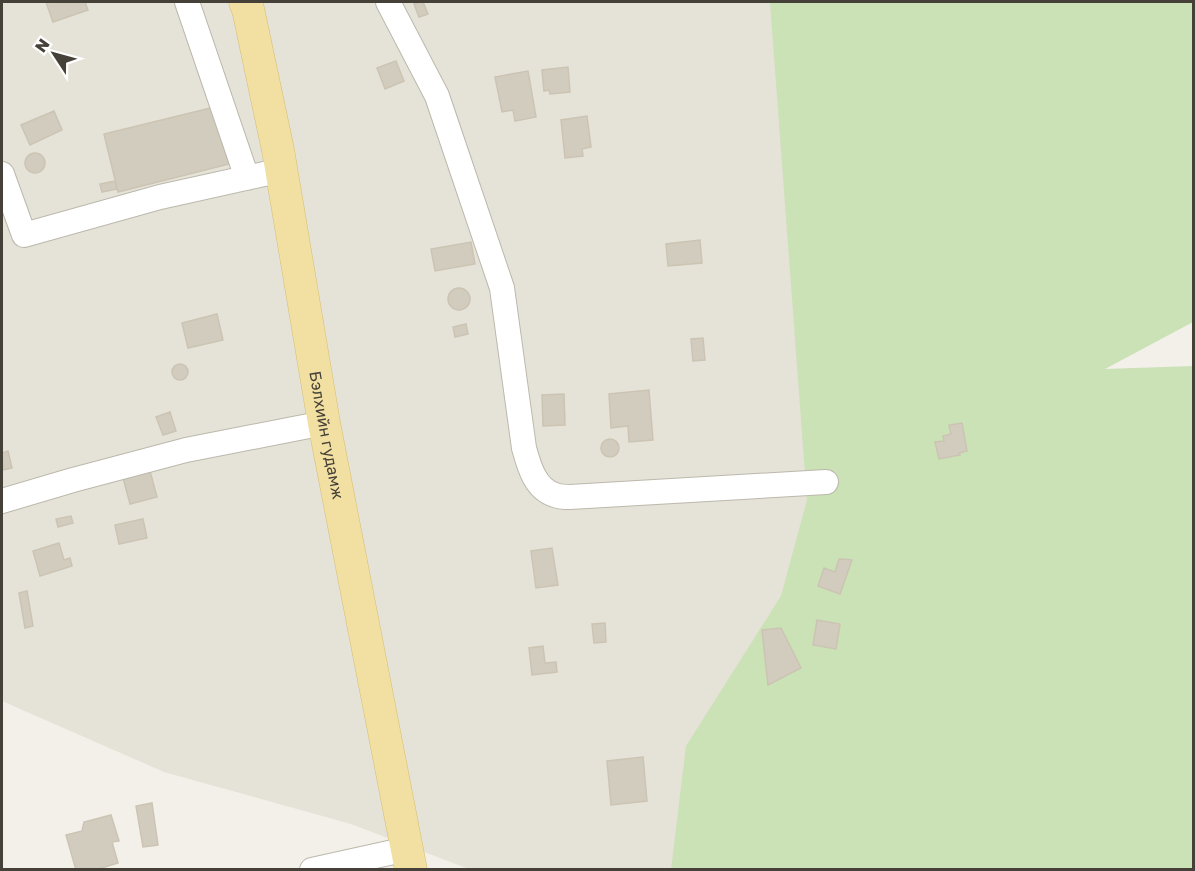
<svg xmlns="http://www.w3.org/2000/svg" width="1195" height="871" font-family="'Golos Text',sans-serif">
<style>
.residential{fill:#e5e2d7}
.green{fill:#cbe1b6}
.building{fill:#d2ccbf;stroke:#ccc4b3;stroke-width:1.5}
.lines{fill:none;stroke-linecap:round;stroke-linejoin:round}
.minor-casing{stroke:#bcb8ac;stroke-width:26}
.major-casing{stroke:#d5be73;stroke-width:33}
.minor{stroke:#fff;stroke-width:24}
.major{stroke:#f2e0a2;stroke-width:32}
.labels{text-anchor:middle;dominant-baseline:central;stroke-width:4.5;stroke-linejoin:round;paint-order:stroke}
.street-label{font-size:16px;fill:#454138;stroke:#fff}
</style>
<rect width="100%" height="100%" fill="#f2f0e9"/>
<path class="residential" d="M2,2H958L834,869H469L351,824L164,772L2,701Z"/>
<path class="green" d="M770,2H1193V322L1105,369L1193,366V869L671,870L686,746L781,596L807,500Z"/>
<path class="building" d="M46,2H85L88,10L53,22Z
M421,2H423L428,14L419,17L414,4Z
M396,61L404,81L385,89L377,68Z
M568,67L570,92L550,94L549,90L544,91L542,70Z
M528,71L536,117L515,121L513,110L502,112L495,77Z
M219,106L233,163L118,192L104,134Z
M54,111L62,130L30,145L21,125Z
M587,116L591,147L582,149L583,156L565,158L561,120Z
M25 163a10 10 0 1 1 20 0a10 10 0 1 1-20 0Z
M115,181L117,189L102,192L100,184Z
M700,240L702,263L668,266L666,244Z
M471,242L475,264L435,271L431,249Z
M448 299a11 11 0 1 1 22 0a11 11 0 1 1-22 0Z
M217,314L223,340L188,348L182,323Z
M466,324L468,334L455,337L453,327Z
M703,338L705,360L693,361L691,339Z
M172 372a8 8 0 1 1 16 0a8 8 0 1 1-16 0Z
M649,390L653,440L629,442L628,426L611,428L609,394Z
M564,394L565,425L543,426L542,395Z
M170,412L176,431L163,435L156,417Z
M962,423L967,451L959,453L960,455L939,459L935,442L944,441L943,436L951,434L949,425Z
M601 448a9 9 0 1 1 18 0a9 9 0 1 1-18 0Z
M8,451L12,468L3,470L2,453Z
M150,471L157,497L130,504L123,478Z
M71,516L73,523L58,527L56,519Z
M143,519L147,538L119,544L115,525Z
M59,543L64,560L70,558L72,566L40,576L33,551Z
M552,548L558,585L536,588L531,551Z
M839,559L852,560L840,594L818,586L824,568L835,572Z
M27,591L33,626L25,628L19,593Z
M817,620L840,624L836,649L813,645Z
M605,623L606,642L594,643L592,624Z
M781,628L801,668L768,685L762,630Z
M543,646L545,663L556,662L557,672L532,675L529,648Z
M643,757L647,801L611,805L607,761Z
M152,803L158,845L143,847L136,806Z
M111,815L119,841L112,842L118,863L95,870H76L66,835L82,831L84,822Z"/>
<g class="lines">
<g class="minor-casing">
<path id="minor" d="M187,2L247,178
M388,2L437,96L502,288L524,448C529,466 535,489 555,495C560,497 565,497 570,497L826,482
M2,174L24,235L160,197L282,170
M2,501L73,480L186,450L324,423
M312,870L407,849"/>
</g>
<g class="major-casing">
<g id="major">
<path id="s1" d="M245,2L248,9L278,150L324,423L411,870"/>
</g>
</g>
<use href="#minor" class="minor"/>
<use href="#major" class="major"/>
</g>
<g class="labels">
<g class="street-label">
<text stroke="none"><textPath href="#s1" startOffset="441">Бэлхийн гудамж</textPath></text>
</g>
</g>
<rect width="1195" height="871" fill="none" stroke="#454138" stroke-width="6"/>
<g transform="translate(54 54) rotate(306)" stroke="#ffffff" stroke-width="4.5" paint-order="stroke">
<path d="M0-4.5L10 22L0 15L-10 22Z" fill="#454138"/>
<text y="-9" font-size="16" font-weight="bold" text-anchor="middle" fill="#454138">N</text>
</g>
</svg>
